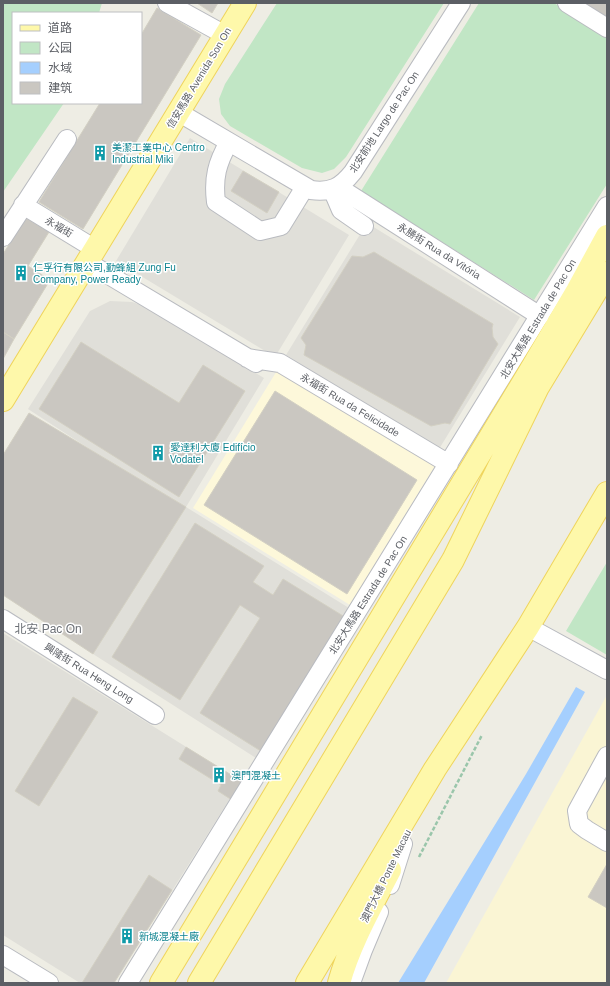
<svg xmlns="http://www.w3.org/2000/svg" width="610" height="986" font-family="Arial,'Noto Sans SC',sans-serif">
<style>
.commercial{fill:#fdf8da}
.industrial{fill:#e0dfd9}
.green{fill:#c1e6c5}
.sand{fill:#faf5d4}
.water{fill:#a5cffe}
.building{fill:#cac7c1;stroke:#d3d0c3}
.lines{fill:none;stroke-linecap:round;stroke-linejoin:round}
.minor-casing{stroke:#b9bbc0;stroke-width:20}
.major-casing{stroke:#efd45c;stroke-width:24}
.path{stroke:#9ac6ab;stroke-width:2.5;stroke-dasharray:4 2;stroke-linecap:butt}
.minor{stroke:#fff;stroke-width:18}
.major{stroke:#fef8aa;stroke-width:22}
.labels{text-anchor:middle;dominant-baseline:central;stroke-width:3;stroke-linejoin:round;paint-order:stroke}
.street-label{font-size:10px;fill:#5c5f65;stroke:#fff}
.culture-label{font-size:10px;fill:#0d838f;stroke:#fff;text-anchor:start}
.quarter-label{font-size:12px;fill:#6d7177;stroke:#fff}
</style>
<rect width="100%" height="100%" fill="#eeede4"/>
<path class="commercial" d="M278,369L435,466L350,605L193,508Z"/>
<path class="industrial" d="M190,138L349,235L275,357L116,261Z
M367,223L520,317L439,449L286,355Z
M110,301L132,302L144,306L264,378L186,507L349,608L256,758L93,654L186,507L105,459L28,409L90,311Z
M3,633L241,781L114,983H80L3,935Z"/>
<path class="green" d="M3,3H102L99,13H13V103H64L3,192Z
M277,3H444L346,157L334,169L322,173L302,168L230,126L221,114L219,99L225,84Z
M479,3H554L607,36V184L534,300L361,191Z
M607,562V655L566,631Z"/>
<path class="sand" d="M607,695V983H446Z"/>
<path class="water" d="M576,687L585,692L424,983H398L526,774Z"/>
<path class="building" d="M197,3H218L212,13Z
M576,3H607V23Z
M157,8L201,35L83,229L39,202L100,103H141V35Z
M243,171L279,192L267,213L231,191Z
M26,218L49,232L28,266L50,280L14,339L3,332V254Z
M374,252L493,324L492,328L493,337L498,344L450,424L445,423L431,426L304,355L306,345L301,338L352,256L363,257Z
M3,332L14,339L3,359Z
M81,342L179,403L203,365L245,391L179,497L39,409Z
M275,391L417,480L347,594L204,505Z
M29,413L186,507L93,654L3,595V455Z
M195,523L264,566L253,582L273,595L283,579L348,619L264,753L200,713L260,618L240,605L180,700L112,657Z
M73,697L98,712L39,806L15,791Z
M186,747L246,784L235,802L218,791L221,785L179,759Z
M607,864V908L588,897Z
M149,875L172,890L114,983H82Z"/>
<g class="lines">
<g class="minor-casing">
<path id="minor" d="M167,3L225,35
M567,3L607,28
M178,112L311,190C331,193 341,187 353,172L461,3
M229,142C217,163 213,178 216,202L260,231L281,226L305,187
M338,187L540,316
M332,189L341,210L364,226
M23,205L95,249
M3,237L67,139
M87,262L256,363
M247,358L280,363L449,464
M3,619L155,715
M528,627L607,670
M607,756L577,811L579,824L587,830L607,842
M390,885L403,844
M3,955L49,983
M128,983L607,206
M351,983L363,950L379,912"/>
</g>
<g class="major-casing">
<path id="major" d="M3,400L245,3
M161,983L533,366L577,291L607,236
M199,983L453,560L538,387L607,273
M307,983L435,769L528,627L607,493
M339,983C350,943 371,907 390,870"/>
</g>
<path class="path" d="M419,857L482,735"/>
<use href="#minor" class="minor"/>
<use href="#major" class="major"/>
</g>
<defs>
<g id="building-bare" transform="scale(1.2)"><path d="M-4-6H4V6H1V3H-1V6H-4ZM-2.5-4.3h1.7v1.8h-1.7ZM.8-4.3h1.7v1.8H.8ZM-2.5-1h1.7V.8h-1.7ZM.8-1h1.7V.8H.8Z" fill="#0f9aa8" stroke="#fff" stroke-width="2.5" paint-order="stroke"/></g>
</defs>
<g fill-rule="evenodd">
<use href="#building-bare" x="100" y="153"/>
<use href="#building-bare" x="21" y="273"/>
<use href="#building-bare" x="158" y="453"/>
<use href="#building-bare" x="219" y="775"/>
<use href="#building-bare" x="127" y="936"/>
</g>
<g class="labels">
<g class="street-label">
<text transform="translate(199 78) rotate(-59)">信安馬路 Avenida Son On</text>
<text transform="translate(384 122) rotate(-57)">北安前地 Largo de Pac On</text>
<text transform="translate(59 227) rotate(31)">永福街</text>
<text transform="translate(439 251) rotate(32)">永勝街 Rua da Vitória</text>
<text transform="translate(538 319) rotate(-59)">北安大馬路 Estrada de Pac On</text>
<text transform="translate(350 405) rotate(31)">永福街 Rua da Felicidade</text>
<text transform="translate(368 595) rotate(-58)">北安大馬路 Estrada de Pac On</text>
<text transform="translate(89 673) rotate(32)">興隆街 Rua Heng Long</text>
<text transform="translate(386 876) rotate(-64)">澳門大橋 Ponte Macau</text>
</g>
<g class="culture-label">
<text x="112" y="147">美潔工業中心 Centro<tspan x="112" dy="12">Industrial Miki</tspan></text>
<text x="33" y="267">仁孚行有限公司,勤蜂組 Zung Fu<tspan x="33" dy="12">Company, Power Ready</tspan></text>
<text x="170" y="447">愛達利大廈 Edifício<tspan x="170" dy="12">Vodatel</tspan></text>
<text x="231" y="775">澳門混凝土</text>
<text x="139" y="936">新城混凝土廠</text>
</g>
<g class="quarter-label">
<text x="48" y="629">北安 Pac On</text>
</g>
</g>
<rect width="610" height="986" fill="none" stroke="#5c5f65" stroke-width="8"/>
<rect x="12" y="12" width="130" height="92" fill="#ffffff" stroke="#bebfc1"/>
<rect x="20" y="25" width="20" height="6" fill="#fef8aa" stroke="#bebfc1"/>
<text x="48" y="32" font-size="12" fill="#5c5f65">道路</text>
<rect x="20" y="42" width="20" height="12" fill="#c1e6c5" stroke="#bebfc1"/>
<text x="48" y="52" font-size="12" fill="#5c5f65">公园</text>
<rect x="20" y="62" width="20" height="12" fill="#a5cffe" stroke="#bebfc1"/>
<text x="48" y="72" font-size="12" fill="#5c5f65">水域</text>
<rect x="20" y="82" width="20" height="12" fill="#cac7c1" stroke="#bebfc1"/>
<text x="48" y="92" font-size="12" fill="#5c5f65">建筑</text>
</svg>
